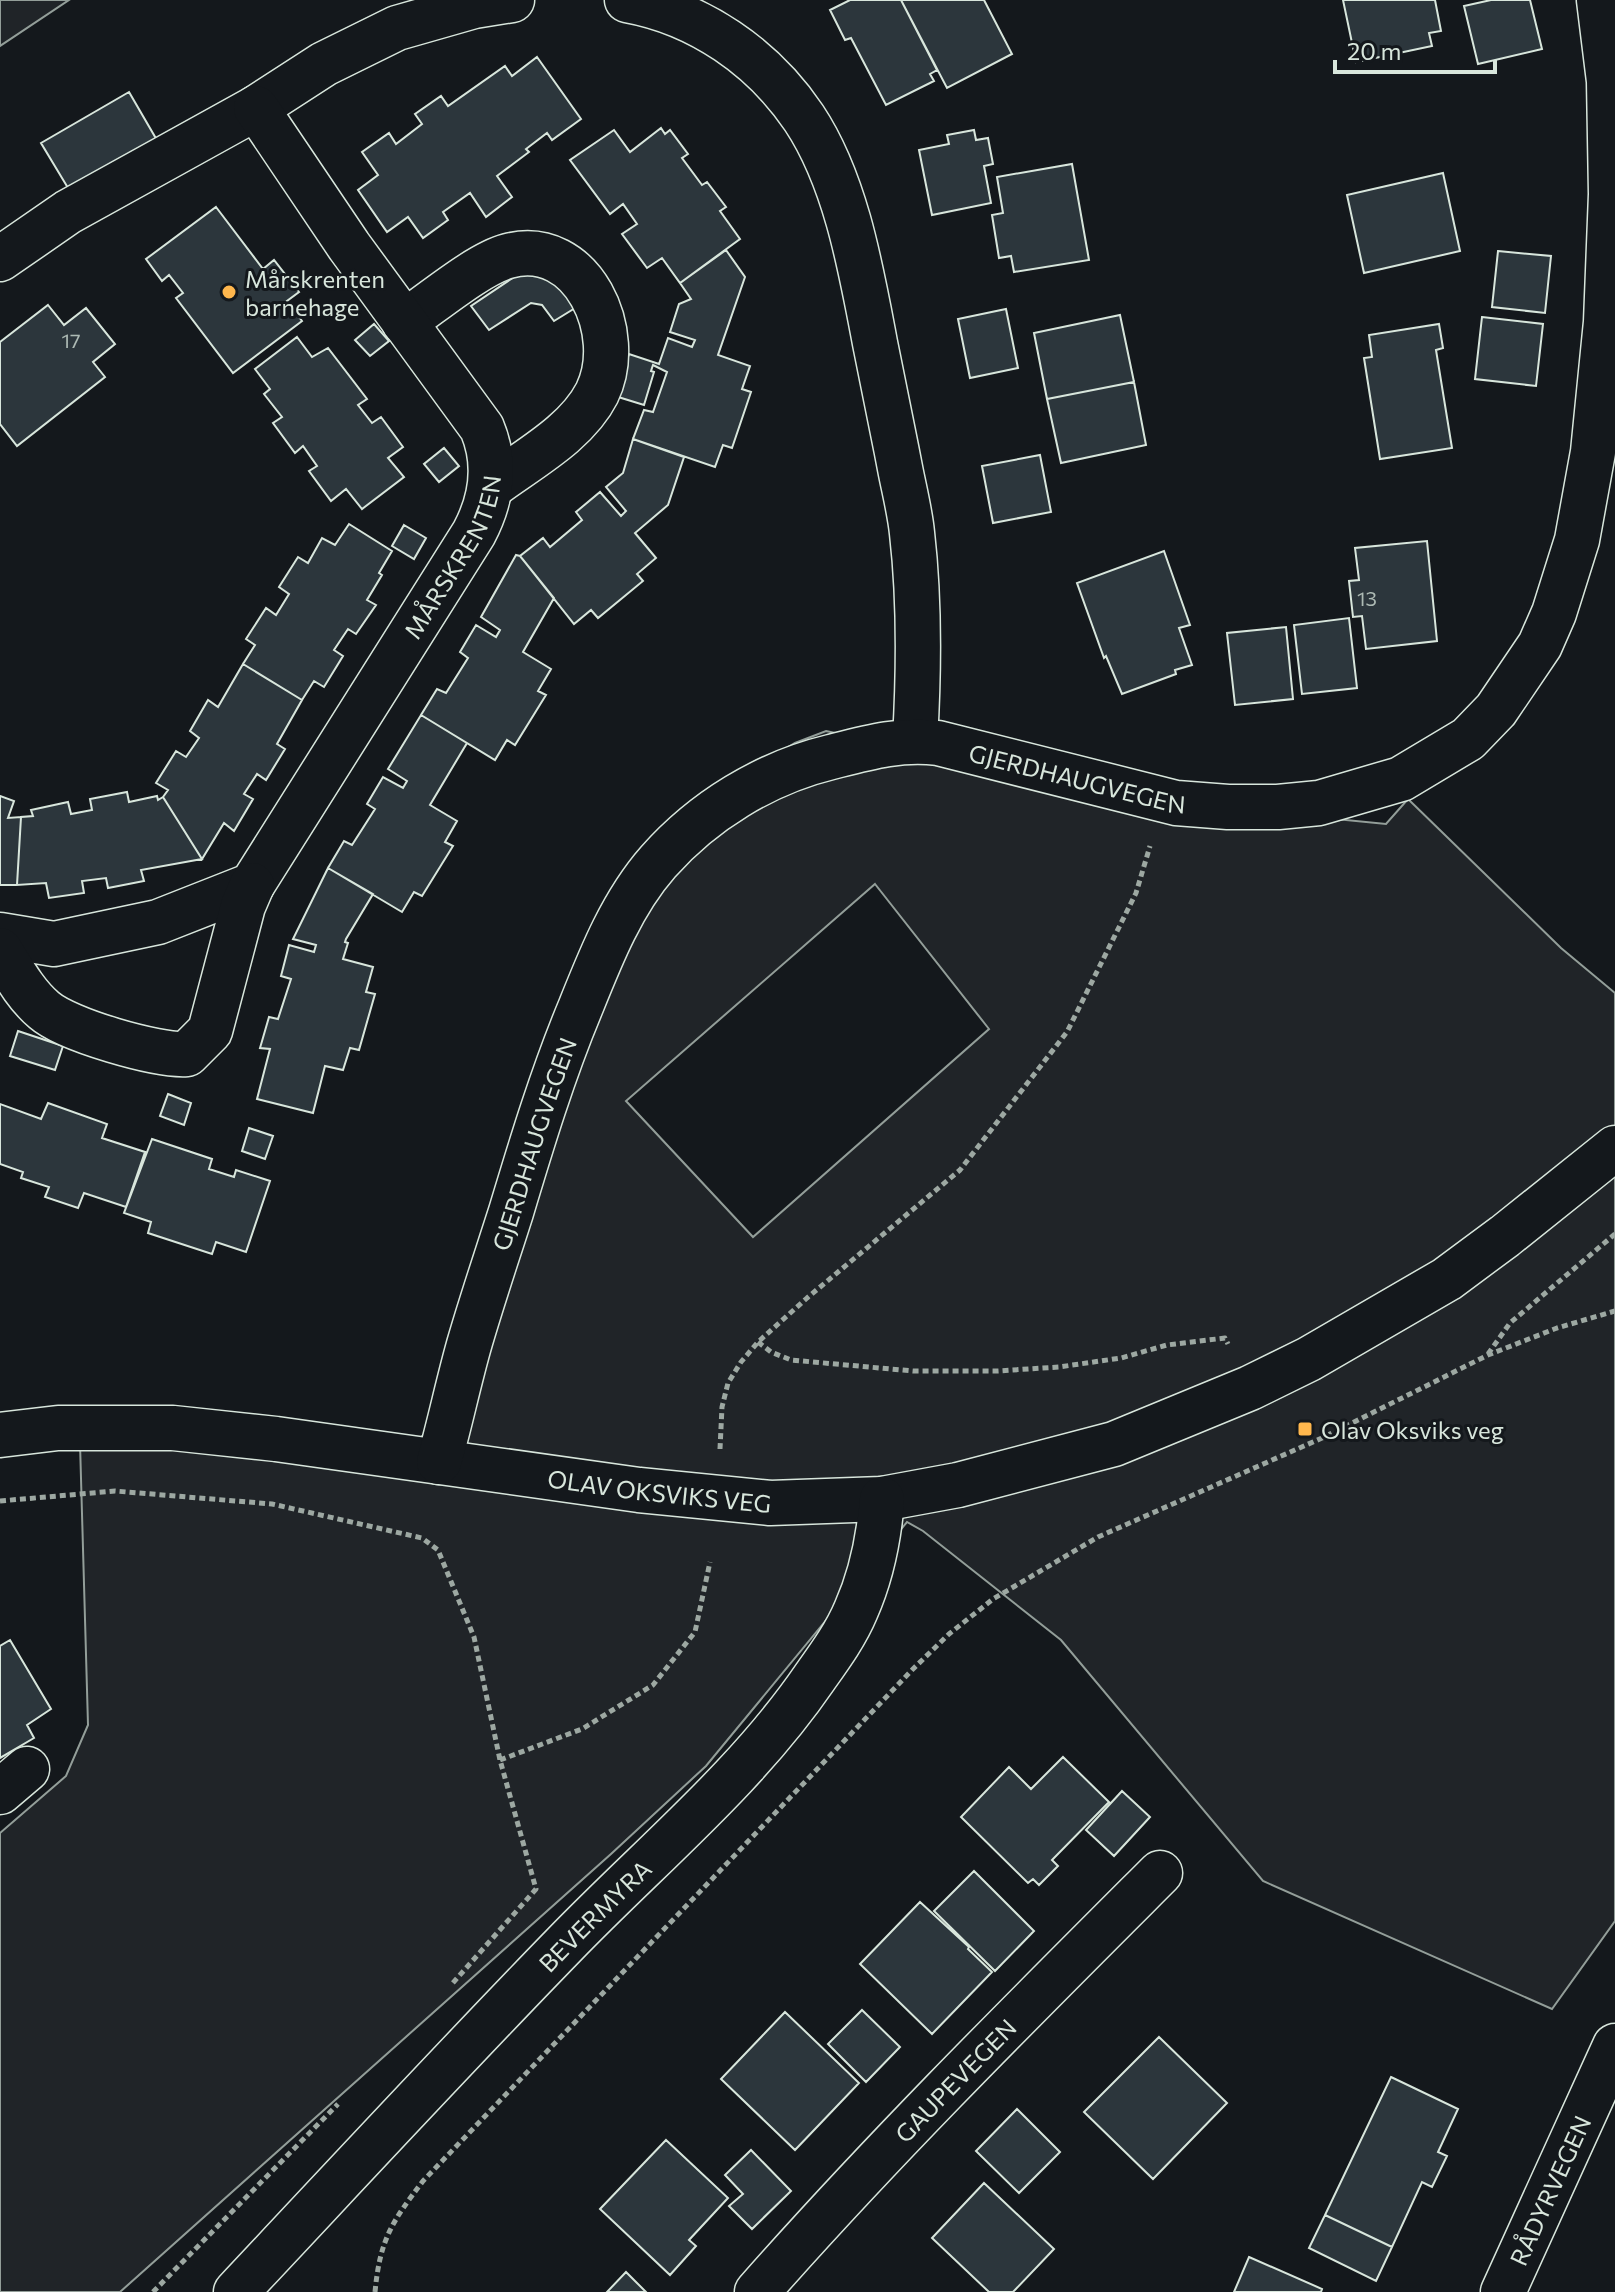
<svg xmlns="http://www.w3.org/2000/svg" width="1615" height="2292" font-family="Commissioner,sans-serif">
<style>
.green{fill:#202428;stroke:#939e99;stroke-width:2;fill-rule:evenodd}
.building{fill:#2c363c;stroke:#d8e6dc;stroke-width:2}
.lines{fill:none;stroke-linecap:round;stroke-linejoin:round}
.minor-casing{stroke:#d8e6dc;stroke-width:47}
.path{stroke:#9da8a2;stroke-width:5;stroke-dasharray:6 4;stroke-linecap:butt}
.minor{stroke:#14181c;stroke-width:44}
.poi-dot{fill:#ffb74d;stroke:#14181c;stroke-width:3}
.labels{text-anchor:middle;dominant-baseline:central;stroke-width:6;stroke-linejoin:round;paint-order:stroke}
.number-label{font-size:20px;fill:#adbab4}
.poi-label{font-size:24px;fill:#d8e6dc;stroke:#14181c;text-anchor:start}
.street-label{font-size:24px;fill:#d8e6dc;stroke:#14181c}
</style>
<rect width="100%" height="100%" fill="#14181c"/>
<path class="green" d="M0,0H69L0,46Z
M826,731L1142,800L1386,824L1408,799L1561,948L1615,993V1921L1552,2009L1263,1881L1061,1640L923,1531L907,1522L706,1766L611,1854L120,2292H0V1833L66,1776L88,1725L80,1443L399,1461L427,1431L526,1114L705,797L795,743ZM875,884L989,1029L753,1237L626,1101Z"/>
<path class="building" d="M850,0H901L937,70L930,74L934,81L886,105L851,38L845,40L830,10Z
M901,0H984L1012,54L947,88Z
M1343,0H1435L1441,31L1429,33L1432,46L1356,62Z
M1491,0H1530L1542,49L1478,64L1464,6Z
M537,57L581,119L552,140L547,133L526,149L529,152L497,176L512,197L486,217L470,193L443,212L448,220L423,238L408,217L387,232L358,190L378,175L362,152L389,133L396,144L422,124L415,114L441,96L448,106L505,66L512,76Z
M129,92L158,142L71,193L41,143Z
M661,128L665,134L670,130L688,154L682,158L702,185L707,182L726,207L720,211L740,239L680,283L662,258L647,268L622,234L637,224L623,204L610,214L570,160L614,130L630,152Z
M974,130L976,140L988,138L993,164L984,166L991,203L932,215L919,150L949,144L947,135Z
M1072,164L1089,260L1014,272L1011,256L999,258L992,215L1003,213L997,177Z
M1443,173L1460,251L1364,273L1347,195Z
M216,207L263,269L274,260L299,292L287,301L302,321L233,373L176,298L183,293L169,275L162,281L146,259Z
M726,250L745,277L718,355L750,366L742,389L751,392L732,448L723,445L715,467L633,439L644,410L653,412L667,372L653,365L651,371L654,372L644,405L615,396L629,354L659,364L668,338L692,347L695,340L670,332L679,304L691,299L680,283Z
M1498,251L1551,256L1545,313L1492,307Z
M523,271L561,276L580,305L554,321L542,305L531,303L489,330L471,306Z
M48,305L64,325L86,308L115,344L93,362L105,377L17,446L0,424V342Z
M1006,309L1018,368L970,378L958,319Z
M1120,315L1134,382L1047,399L1034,333Z
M1482,317L1543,324L1536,386L1475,379Z
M374,324L389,341L370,356L355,340Z
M1439,324L1443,348L1436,350L1452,448L1380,459L1364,358L1372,357L1369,335Z
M297,337L312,357L328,348L367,399L358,405L372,423L381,417L403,447L388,458L404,477L362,509L346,489L331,501L309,471L317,466L303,446L295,453L273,423L282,417L264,394L270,389L255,369Z
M1134,382L1146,445L1061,463L1047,399Z
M633,439L684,457L668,505L635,533L656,558L637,574L643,581L598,618L591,610L574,624L520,556L543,538L550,547L582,520L576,512L600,492L621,516L626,511L606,487L623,473Z
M444,448L459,466L439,482L424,464Z
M1040,455L1051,512L993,523L982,466Z
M349,524L392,551L379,573L382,575L367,600L376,605L356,634L348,629L334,650L343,656L324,687L314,681L302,700L243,664L255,645L246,639L266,608L276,615L289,594L279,587L298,557L308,563L322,538L335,545Z
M404,525L426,538L414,559L392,546Z
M1427,541L1437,641L1366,649L1362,616L1353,617L1349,581L1359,580L1355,548Z
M1164,551L1190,625L1179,628L1192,665L1175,670L1176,674L1122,694L1106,656L1104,658L1077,583Z
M516,555L520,556L554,598L523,652L551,669L538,691L546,695L515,745L507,740L495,760L421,715L437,689L446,693L468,658L460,652L476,625L496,637L500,630L481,617Z
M1349,618L1357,688L1302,694L1294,625Z
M1286,627L1293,699L1235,705L1227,633Z
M243,664L302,700L277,744L285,749L266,780L257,774L244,794L253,799L234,831L224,823L202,859L163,797L168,790L156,783L176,751L186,757L199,738L190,731L208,700L218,707Z
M421,715L467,743L430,805L457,821L445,842L453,846L422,896L414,892L402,912L328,868L344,841L352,845L375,809L367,804L383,777L403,788L407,781L388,769Z
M127,792L129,802L157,796L158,800L163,797L202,859L141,870L144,881L108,888L106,878L82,881L84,893L49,898L46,883L17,885L21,817L33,816L31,810L68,802L71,814L92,810L90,799Z
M0,796L14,801L8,818L21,817L17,885H0Z
M328,868L373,894L346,939L345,942L348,943L343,959L373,967L366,992L375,994L359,1050L350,1048L343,1070L325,1066L313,1113L257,1099L270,1049L260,1048L269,1017L278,1019L291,979L281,976L289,945L314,952L316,945L293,939Z
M18,1031L63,1046L55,1070L10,1056Z
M168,1094L191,1103L184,1125L160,1116Z
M48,1103L107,1124L102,1138L145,1152L126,1207L84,1193L78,1208L45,1197L49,1187L21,1178L23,1172L0,1164V1104L41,1119Z
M249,1128L273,1136L265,1159L242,1151Z
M152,1139L212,1159L209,1169L234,1177L236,1170L270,1181L246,1252L216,1242L212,1254L148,1233L151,1222L124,1213Z
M10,1640L51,1709L27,1725L34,1738L0,1758V1646Z
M1063,1757L1109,1802L1052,1860L1058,1866L1039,1885L1033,1879L1028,1883L961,1817L1009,1767L1031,1789Z
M1122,1791L1150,1817L1114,1856L1086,1830Z
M974,1871L1034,1931L995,1971L934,1911Z
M920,1902L969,1947L968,1949L992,1972L932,2034L860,1964Z
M862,2010L900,2047L866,2082L828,2044Z
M785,2012L859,2083L795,2150L721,2079Z
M1159,2037L1227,2103L1153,2179L1084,2112Z
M1391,2077L1458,2109L1438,2152L1447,2156L1432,2187L1422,2182L1392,2247L1325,2215Z
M1017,2109L1060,2152L1019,2193L976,2151Z
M666,2140L728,2198L689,2240L696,2246L670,2275L600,2209Z
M751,2150L791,2191L752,2229L729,2206L743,2194L725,2175Z
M984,2183L1054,2249L1013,2292H989L932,2238Z
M1325,2215L1392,2247L1376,2281L1309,2248Z
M1249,2257L1322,2289L1321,2292H1234Z
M626,2272L646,2292H607Z"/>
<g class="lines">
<g class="minor-casing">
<g id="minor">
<path d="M627,0C699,13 763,57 804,118C846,181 861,269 875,343C883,384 892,426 900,468C904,489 910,512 912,533C920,602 919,671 915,740"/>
<path d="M0,259L68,212L256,108L324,64L397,28L474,6L512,0"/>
<path d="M404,322C431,304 478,264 508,256C583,236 626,334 597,393C576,434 528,459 492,486"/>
<path id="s1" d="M0,935L54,944L158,922L252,885L474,533C492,499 497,464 482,428L349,246L256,108"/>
<path d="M0,950C13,971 25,994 44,1010C67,1030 157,1056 187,1054L210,1031L243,906L252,885"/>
<path id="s2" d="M0,1435L58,1428H173L276,1439L639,1490L770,1503L882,1499L958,1485L1114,1444L1250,1388L1309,1359L1447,1279L1505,1236L1615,1148"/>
<path id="s3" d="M439,1462C450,1423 458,1384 469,1345C482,1300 497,1256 511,1212C532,1142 553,1073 581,1006C601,956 622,903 658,862C703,811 765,773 831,757C866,748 901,738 938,743L1176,803L1228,807H1278L1319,803L1401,779L1468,739L1496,710L1540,645L1554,613L1577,540L1593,452L1606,322L1611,194L1609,81L1599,0"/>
<path d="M0,1792L27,1769"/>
<path id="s4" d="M236,2292C345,2176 453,2059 564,1945C649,1857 746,1778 815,1677C830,1656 846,1634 856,1610C872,1574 879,1538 882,1499"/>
<path id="s5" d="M757,2292C885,2147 1023,2010 1160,1873"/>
<path id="s6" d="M1503,2292L1615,2046"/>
</g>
</g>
<path class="path" d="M758,1342L771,1352L791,1360L913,1371H997L1059,1367L1121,1358L1167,1345L1225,1338L1228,1344
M1488,1354L1510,1323L1615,1234
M720,1449L722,1407L728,1383L741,1362L758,1342L807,1298L960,1170L1067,1032L1136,893L1150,846
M0,1501L115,1491L272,1504L422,1538L438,1550L474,1637L500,1760L536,1889L452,1984
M500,1760L582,1729L653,1685L695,1632L710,1562
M153,2292L338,2104
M375,2292C380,2239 392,2222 423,2181L913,1669L949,1634L993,1599L1098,1537L1322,1438L1488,1355L1557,1328L1615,1311"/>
<use href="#minor" class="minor"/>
</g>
<g class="poi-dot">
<circle cx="229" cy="292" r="8"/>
<rect x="1297" y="1421" width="16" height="16" rx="4"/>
</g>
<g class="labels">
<g class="number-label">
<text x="71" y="340">17</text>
<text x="1367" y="598">13</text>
</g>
<g class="poi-label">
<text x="245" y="278">Mårskrenten<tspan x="245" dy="28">barnehage</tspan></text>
<text x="1321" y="1429">Olav Oksviks veg</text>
</g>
<g class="street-label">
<text stroke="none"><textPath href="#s1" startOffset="648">MÅRSKRENTEN</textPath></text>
<text stroke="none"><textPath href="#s3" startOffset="1100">GJERDHAUGVEGEN</textPath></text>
<text stroke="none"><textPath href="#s3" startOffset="332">GJERDHAUGVEGEN</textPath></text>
<text stroke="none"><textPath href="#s2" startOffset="664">OLAV OKSVIKS VEG</textPath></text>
<text stroke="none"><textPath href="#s4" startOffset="520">BEVERMYRA</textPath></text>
<text stroke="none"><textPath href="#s5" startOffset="290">GAUPEVEGEN</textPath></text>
<text stroke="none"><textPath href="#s6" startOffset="112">RÅDYRVEGEN</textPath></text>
</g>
</g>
<path d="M1335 60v12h160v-12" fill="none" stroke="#d8e6dc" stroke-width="4"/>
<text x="1347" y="60" font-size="24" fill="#d8e6dc" stroke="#14181c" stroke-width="6" paint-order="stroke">20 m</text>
</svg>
